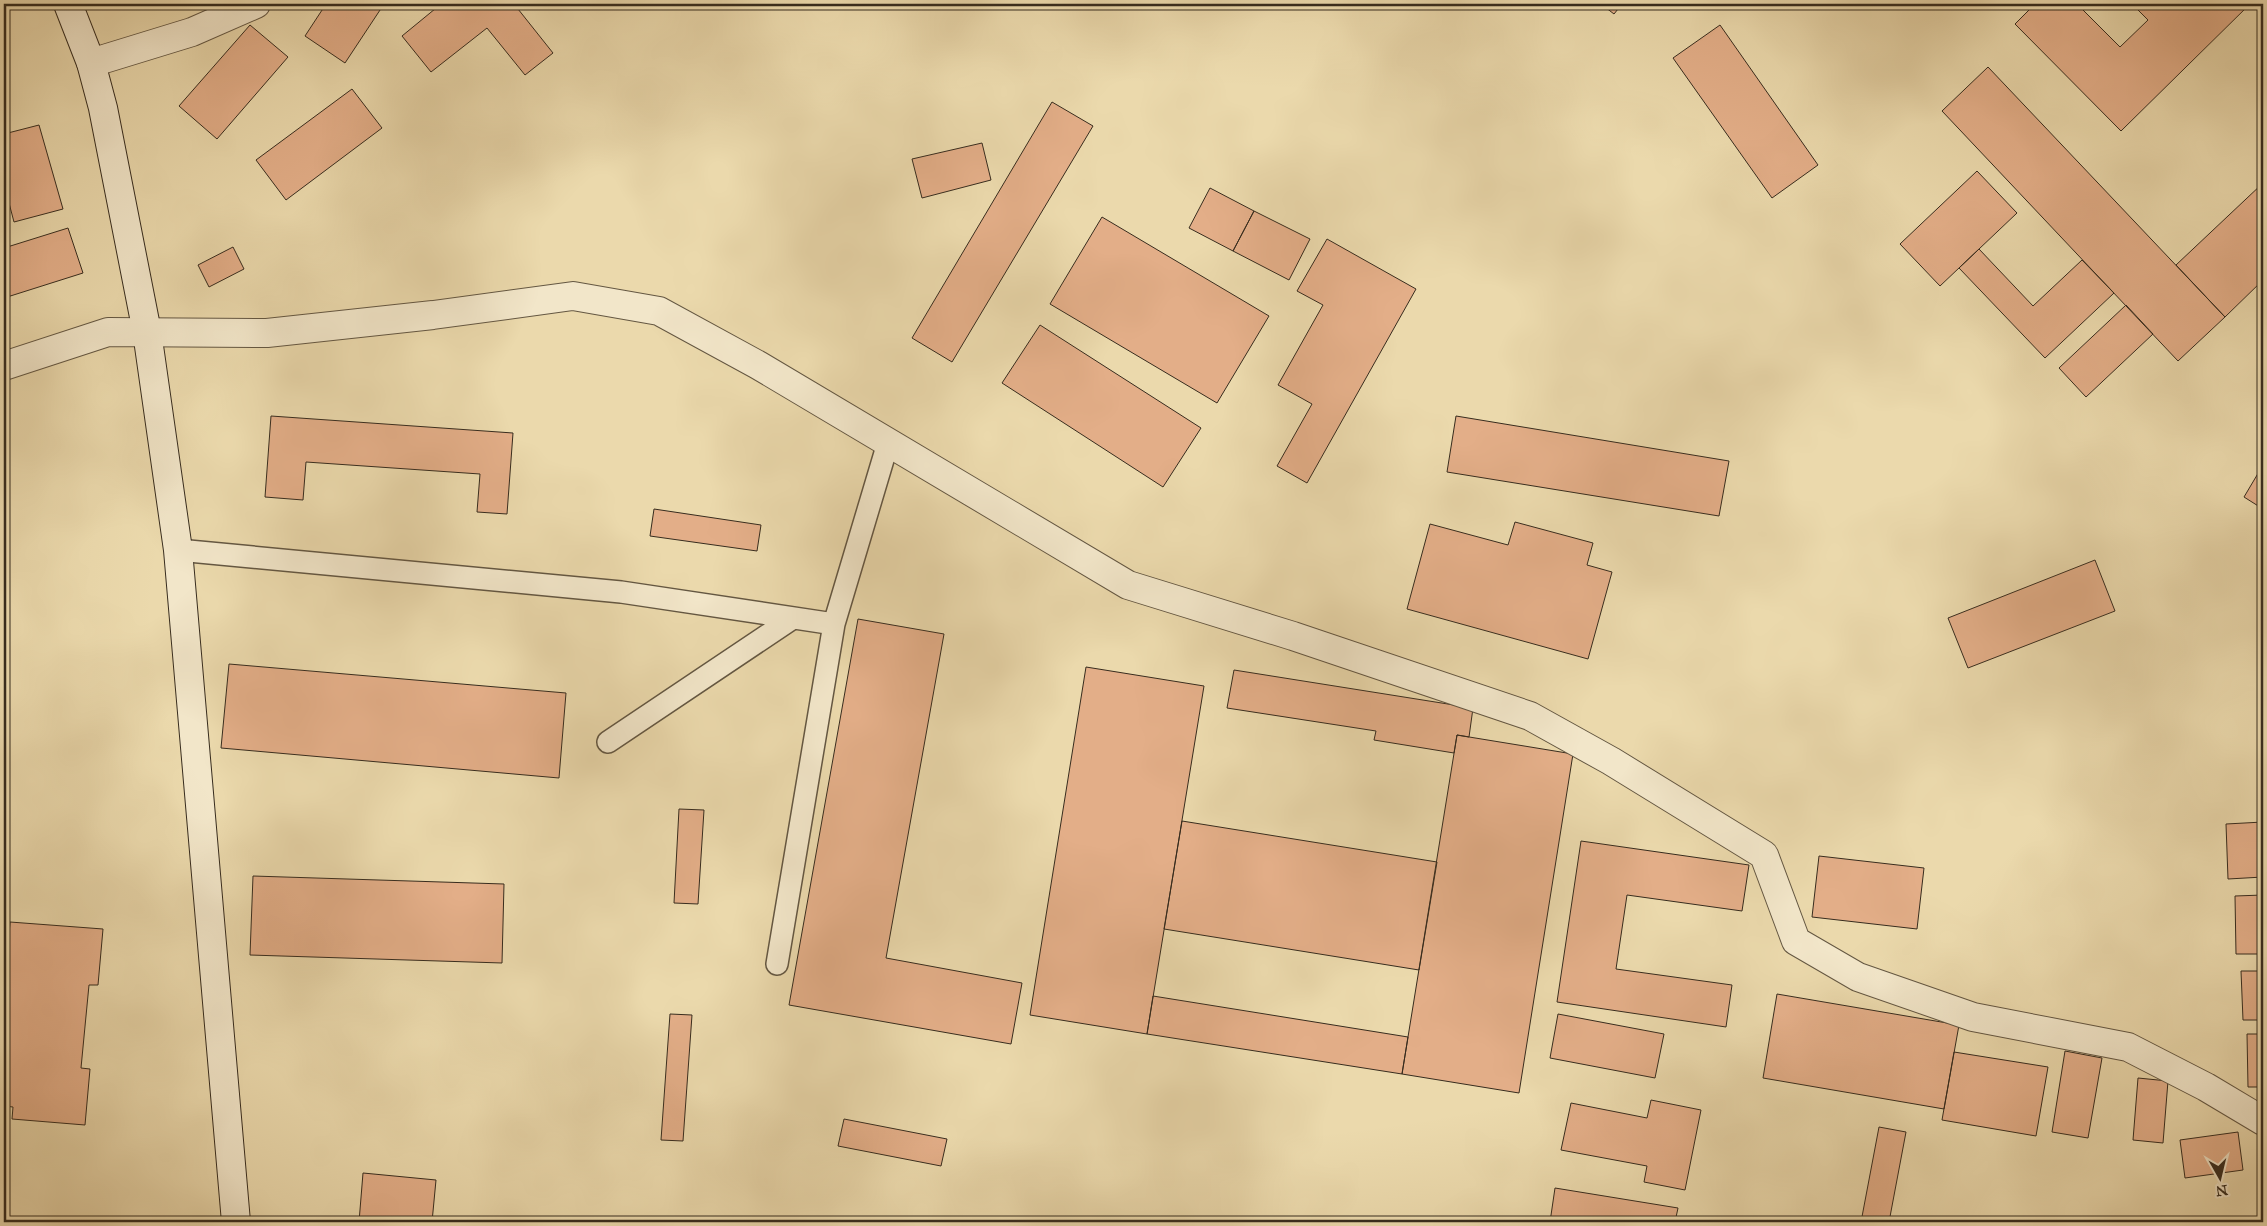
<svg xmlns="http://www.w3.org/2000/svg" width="2267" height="1226" font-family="'IM FELL Great Primer',serif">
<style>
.building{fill:#e3ae88;stroke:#372c1e}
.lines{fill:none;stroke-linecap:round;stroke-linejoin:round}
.lane-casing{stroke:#645742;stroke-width:24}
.street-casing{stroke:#645742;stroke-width:30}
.secondary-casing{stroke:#372c1e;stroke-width:30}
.lane{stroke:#f2e6c9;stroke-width:21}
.street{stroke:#f2e6c9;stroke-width:28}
.secondary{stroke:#f2e6c9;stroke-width:28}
</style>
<rect width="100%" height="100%" fill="#ebd9ac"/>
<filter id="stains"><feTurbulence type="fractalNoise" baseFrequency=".004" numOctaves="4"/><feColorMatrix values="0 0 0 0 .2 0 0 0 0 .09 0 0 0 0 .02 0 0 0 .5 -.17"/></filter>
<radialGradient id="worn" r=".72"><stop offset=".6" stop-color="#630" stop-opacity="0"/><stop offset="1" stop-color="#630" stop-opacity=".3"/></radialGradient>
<path class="building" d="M326,4H384L345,63L305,36Z
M441,4H524L518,9L553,53L525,75L487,28L431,72L402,36Z
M1601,4H1622L1614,14Z
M2035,4H2077L2120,47L2148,20L2132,4H2250L2121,131L2015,24Z
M250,25L288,57L217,139L179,106Z
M1720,25L1818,165L1772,198L1673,58Z
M1988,67L2225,317L2178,361L1942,111Z
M352,89L382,128L286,200L256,160Z
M1052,102L1093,126L952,362L912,338Z
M39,125L63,209L14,222L4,184V134Z
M982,143L991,180L922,198L912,159Z
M1977,171L2017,213L1940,286L1900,244Z
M2263,183V280L2225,317L2176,265Z
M1210,188L1254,211L1233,251L1189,228Z
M1254,211L1310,239L1289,280L1233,251Z
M1102,217L1269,316L1217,403L1050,304Z
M68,228L83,273L4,298V248Z
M1327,239L1416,289L1307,483L1277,466L1312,404L1278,385L1323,305L1297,291Z
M233,247L244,269L209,287L198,265Z
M1979,249L2033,306L2082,260L2114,293L2045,358L1959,268Z
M2126,305L2153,334L2086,397L2059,368Z
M1040,325L1201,428L1163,487L1002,383Z
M271,416L513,433L507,514L477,512L480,474L306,462L303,500L265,497Z
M1456,416L1729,461L1719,516L1447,472Z
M2263,465V509L2244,497Z
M654,509L761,525L757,551L650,536Z
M1515,522L1593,543L1587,565L1612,572L1588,659L1407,609L1430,524L1508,545Z
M2095,560L2115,611L1968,668L1948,618Z
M858,619L944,634L886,958L1022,983L1011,1044L789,1005Z
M229,664L566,693L559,778L221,748Z
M1086,667L1204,686L1147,1034L1030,1015Z
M1234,670L1473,708L1469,737L1457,735L1454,753L1374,740L1376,731L1227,708Z
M1457,735L1573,754L1519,1093L1402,1074Z
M679,809L704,810L698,904L674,903Z
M1182,821L1437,862L1419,970L1164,929Z
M2263,822V877L2228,879L2226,824Z
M1581,841L1749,865L1742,911L1627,895L1616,969L1732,985L1726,1027L1557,1002Z
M1819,856L1924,868L1917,929L1812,917Z
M253,876L504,884L502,963L250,955Z
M2263,895V954H2236L2235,896Z
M10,922L103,929L98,985H89L81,1068L90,1069L85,1125L12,1119L13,1107L4,1106V1000Z
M2241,971H2263V1020H2243Z
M1777,994L1959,1025L1944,1109L1763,1078Z
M1153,996L1408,1037L1402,1074L1147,1034Z
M670,1014L692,1015L683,1141L661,1140Z
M1558,1014L1664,1034L1655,1078L1550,1058Z
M2247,1034H2263V1087H2248Z
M2065,1051L2102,1058L2088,1138L2052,1132Z
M1954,1052L2048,1067L2036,1136L1942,1120Z
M2138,1078L2168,1081L2163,1143L2133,1140Z
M1651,1100L1701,1110L1685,1190L1644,1182L1647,1166L1561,1150L1571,1103L1647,1118Z
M844,1119L947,1139L941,1166L838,1146Z
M1879,1127L1906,1132L1889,1222H1861Z
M2238,1132L2243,1170L2185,1178L2180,1140Z
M363,1173L436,1180L432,1222H359Z
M1555,1188L1678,1208L1675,1222H1550Z"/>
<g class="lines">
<g class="lane-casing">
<path id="lane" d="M178,550L621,592L834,624
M608,742L793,618
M777,964L834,624L888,443"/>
</g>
<g class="street-casing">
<path id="street" d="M91,63L192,32L256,4
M4,366L108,332L267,333L433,315L573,296L659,311L758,365L1128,585L1293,636L1530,716L1611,761L1764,855L1796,941L1858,977L1973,1017L2128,1047L2206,1087L2263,1121"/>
</g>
<g class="secondary-casing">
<path id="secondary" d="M68,4L91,63L103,108L147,332L178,550L236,1222"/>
</g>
<use href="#lane" class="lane"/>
<use href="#street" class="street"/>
<use href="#secondary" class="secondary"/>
</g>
<rect width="2267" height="1226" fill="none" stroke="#ebd9ac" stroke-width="20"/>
<rect x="5" y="5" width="2257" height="1216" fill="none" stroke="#372c1e" stroke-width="2.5"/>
<rect x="10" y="10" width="2247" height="1206" fill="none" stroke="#372c1e"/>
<g transform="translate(2220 1178) rotate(172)" stroke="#f2e6c9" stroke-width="4" paint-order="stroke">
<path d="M0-4L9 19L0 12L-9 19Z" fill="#372c1e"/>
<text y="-8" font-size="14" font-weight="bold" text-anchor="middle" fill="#372c1e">N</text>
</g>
<rect width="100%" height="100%" filter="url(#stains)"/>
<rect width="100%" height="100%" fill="url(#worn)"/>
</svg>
